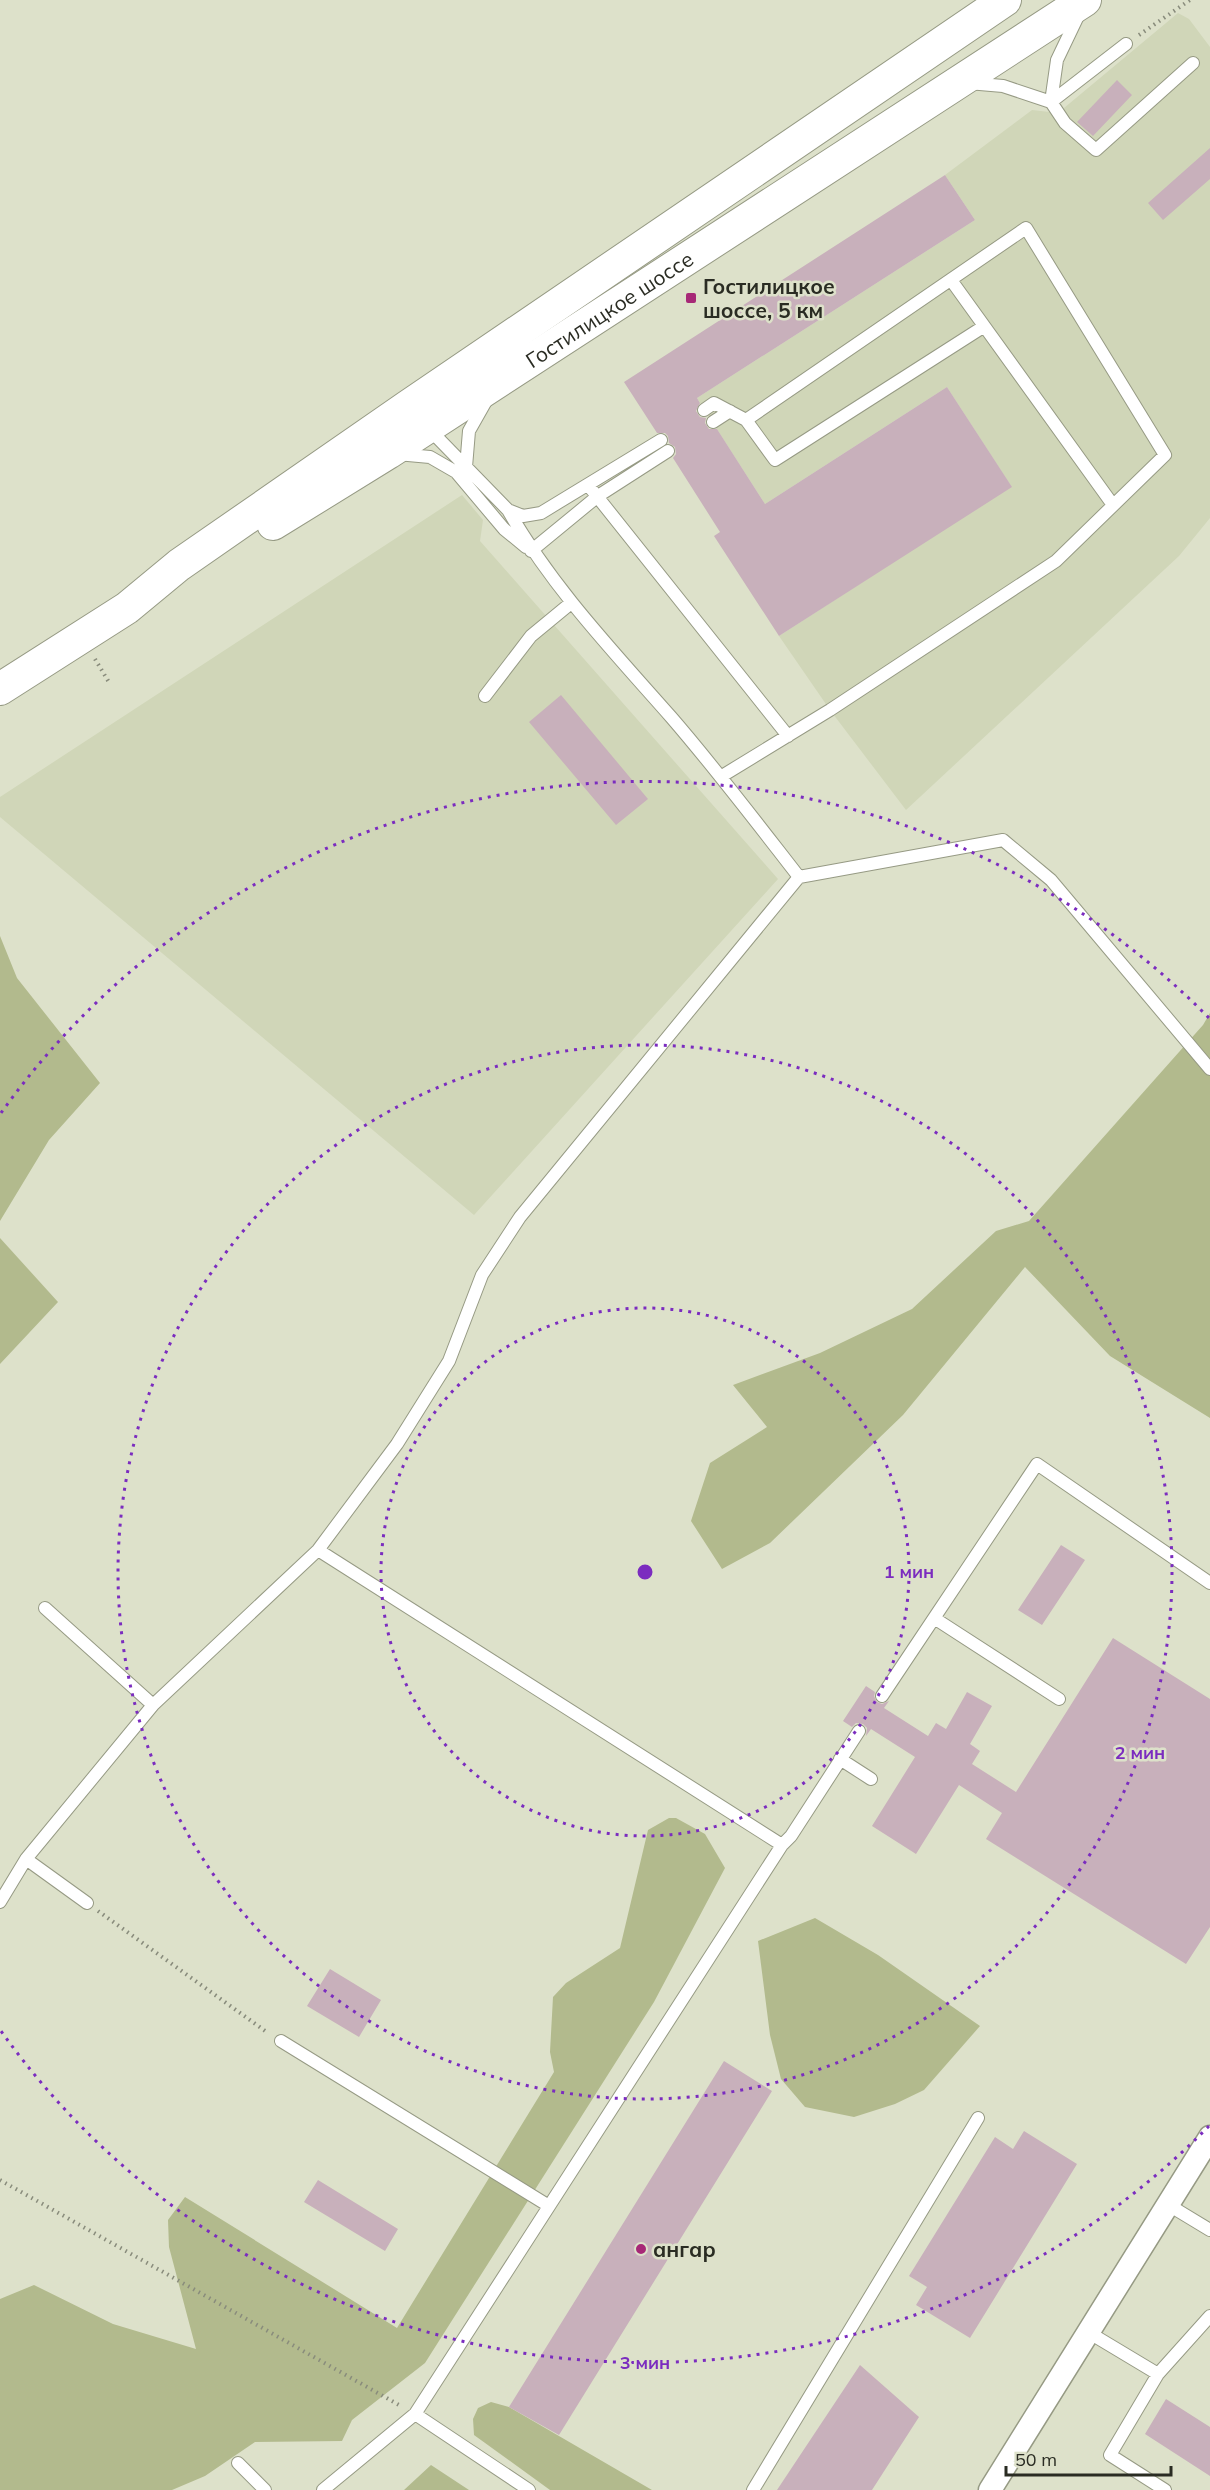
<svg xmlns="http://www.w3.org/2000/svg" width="1210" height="2490" font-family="Mulish,sans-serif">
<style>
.built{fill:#d0d6b8}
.green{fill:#b2ba8d}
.building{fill:#c8b0bb}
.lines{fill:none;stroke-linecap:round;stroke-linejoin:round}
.service-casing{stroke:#969a84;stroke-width:14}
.minor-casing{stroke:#969a84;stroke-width:25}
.secondary-casing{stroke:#969a84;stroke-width:34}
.path{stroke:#898c7c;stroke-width:4;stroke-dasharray:1.5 4.5;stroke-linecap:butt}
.service{stroke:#fff;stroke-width:12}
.minor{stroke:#fff;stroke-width:22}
.secondary{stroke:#fff;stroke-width:32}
.ring{fill:none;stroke:#7b2cbf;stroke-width:3;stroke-dasharray:3 6}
.poi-dot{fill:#a72877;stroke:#dde1ca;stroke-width:2}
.labels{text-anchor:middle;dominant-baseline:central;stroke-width:5;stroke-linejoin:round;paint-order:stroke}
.poi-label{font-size:21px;font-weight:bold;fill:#2a2c23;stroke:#dde1ca;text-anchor:start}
.street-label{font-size:21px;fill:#2a2c23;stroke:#dde1ca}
.centre{fill:#7b2cbf;stroke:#dde1ca;stroke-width:3}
.ring-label{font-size:18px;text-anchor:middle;font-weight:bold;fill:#7b2cbf;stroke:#dde1ca;stroke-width:5;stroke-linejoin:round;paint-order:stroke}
</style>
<rect width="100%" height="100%" fill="#dde1ca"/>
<path class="built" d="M1178,13L1189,19L1210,47V518L1179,556L906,810L830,710L779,636L1011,486L947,387L765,504L697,398L975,220L945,175L1032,110L1058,113Z
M462,495L483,520L480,541L778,879L474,1215L0,817V797Z"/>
<path class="green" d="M0,936L17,978L100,1083L49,1140L0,1221Z
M1210,1013V1418L1110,1356L1025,1267L903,1415L770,1543L722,1569L691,1521L710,1463L767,1427L733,1385L820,1353L912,1309L996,1231L1029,1221L1203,1025Z
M0,1238L58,1302L0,1364Z
M669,1818H676L705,1834L725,1868L654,2002L425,2363L352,2420L342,2441L255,2442L205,2476L172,2490H0V2299L34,2285L113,2324L196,2349L169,2247L168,2220L185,2197L397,2328L554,2072L550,2052L553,1997L566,1983L620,1948L648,1830Z
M815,1918L878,1955L980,2026L924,2090L895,2104L854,2117L805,2107L781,2079L770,2035L758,1941Z
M491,2402L509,2407L652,2490H550L474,2435L473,2419L478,2408Z
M431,2465L469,2490H404Z"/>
<path class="building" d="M1117,80L1132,95L1093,136L1077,122Z
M1210,148V179L1163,220L1148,203Z
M945,175L975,220L697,398L700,403L696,411L700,417L706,418L705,423L709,429H717L765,504L947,387L1012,487L779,636L714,536L720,532L673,458L676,454L675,447L669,443L668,436L665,433H657L624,382Z
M561,695L648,799L616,825L529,722Z
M1061,1545L1085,1560L1042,1625L1018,1610Z
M1113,1638L1210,1699V1927L1186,1964L986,1839L1002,1813L959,1785L916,1854L872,1826L915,1757L871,1729L866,1736L867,1728L863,1724L856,1723L852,1727L843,1721L866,1686L875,1692L874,1696L877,1702L882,1704L889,1701L884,1708L928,1736L936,1723L946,1729L967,1692L992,1706L970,1744L980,1751L972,1764L1016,1792Z
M330,1969L381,2000L359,2037L307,2006Z
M724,2061L772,2091L559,2435L509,2407Z
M1024,2131L1077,2164L970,2338L916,2305L927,2287L909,2276L995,2137L1013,2149Z
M318,2180L398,2229L385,2251L304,2202Z
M860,2365L919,2417L872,2490H777Z
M1166,2399L1210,2427V2476L1145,2434Z"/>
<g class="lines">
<g class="service-casing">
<path id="service" d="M1079,14L1057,60L1051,102L1065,123L1096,150L1193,63
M968,83L1003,86L1051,102
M1051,102L1126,44
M951,280L1113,505
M704,410L714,403L746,420L775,460L983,327
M713,422L730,411
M429,429L508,510L523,516L541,513L661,440
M397,454L430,457L456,472L504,529L526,547
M466,467L469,431L486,401
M588,485L788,736
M508,510C552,587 612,650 671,717C716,769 757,823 799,877
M531,551L598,496L668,451
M485,696L531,636L571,603
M722,776L830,710L1056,561L1165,455L1026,228L746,420
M318,1550L782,1845
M45,1608L153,1705
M934,1618L1059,1699
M882,1696L1037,1464L1210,1583
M840,1759L871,1779
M26,1859L87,1903
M0,1902L26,1859L153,1705L318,1550L397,1444L449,1361L482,1275L520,1217L799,877L1003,840L1051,880L1210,1069
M281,2041L549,2206
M1167,2204L1210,2230
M1088,2332L1158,2374L1210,2316
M1158,2374L1110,2455L1165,2490
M415,2414L529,2490
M238,2463L265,2490
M323,2490L415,2414L782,1845L791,1836L859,1731
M753,2490L978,2118"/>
</g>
<g class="minor-casing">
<path id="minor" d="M990,2490L1210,2137"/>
</g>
<g class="secondary-casing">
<g id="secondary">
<path id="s1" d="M273,524L388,453L1085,0"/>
<path d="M0,689L127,608L179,565L407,407L1005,0"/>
</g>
</g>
<path class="path" d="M1139,35L1190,0
M95,659L110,684
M98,1911L268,2033
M0,2180L399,2405"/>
<use href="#service" class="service"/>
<use href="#minor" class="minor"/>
<use href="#secondary" class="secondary"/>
</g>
<g class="ring">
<circle cx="645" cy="1572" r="264"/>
<circle cx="645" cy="1572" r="527"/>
<path d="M1209 2126A791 791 0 0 1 1 2031M1 1113A791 791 0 0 1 1209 1018"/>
</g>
<g class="poi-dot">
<rect x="685" y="292" width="12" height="12" rx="3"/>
<circle cx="641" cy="2249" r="6"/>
</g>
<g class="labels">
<g class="poi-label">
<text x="703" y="286">Гостилицкое<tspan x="703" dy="24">шоссе, 5 км</tspan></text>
<text x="653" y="2249">ангар</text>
</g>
<g class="street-label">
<text stroke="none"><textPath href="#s1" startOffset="399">Гостилицкое шоссе</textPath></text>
</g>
</g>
<circle cx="645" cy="1572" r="9" class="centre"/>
<g class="ring-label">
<text x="909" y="1578">1 мин</text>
<text x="1140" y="1759">2 мин</text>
<text x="645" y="2369">3 мин</text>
</g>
<path d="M1006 2466v9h165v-9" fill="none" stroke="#2a2c23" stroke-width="3"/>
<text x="1015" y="2466" font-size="18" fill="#2a2c23" stroke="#dde1ca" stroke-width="4.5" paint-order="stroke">50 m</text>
</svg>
